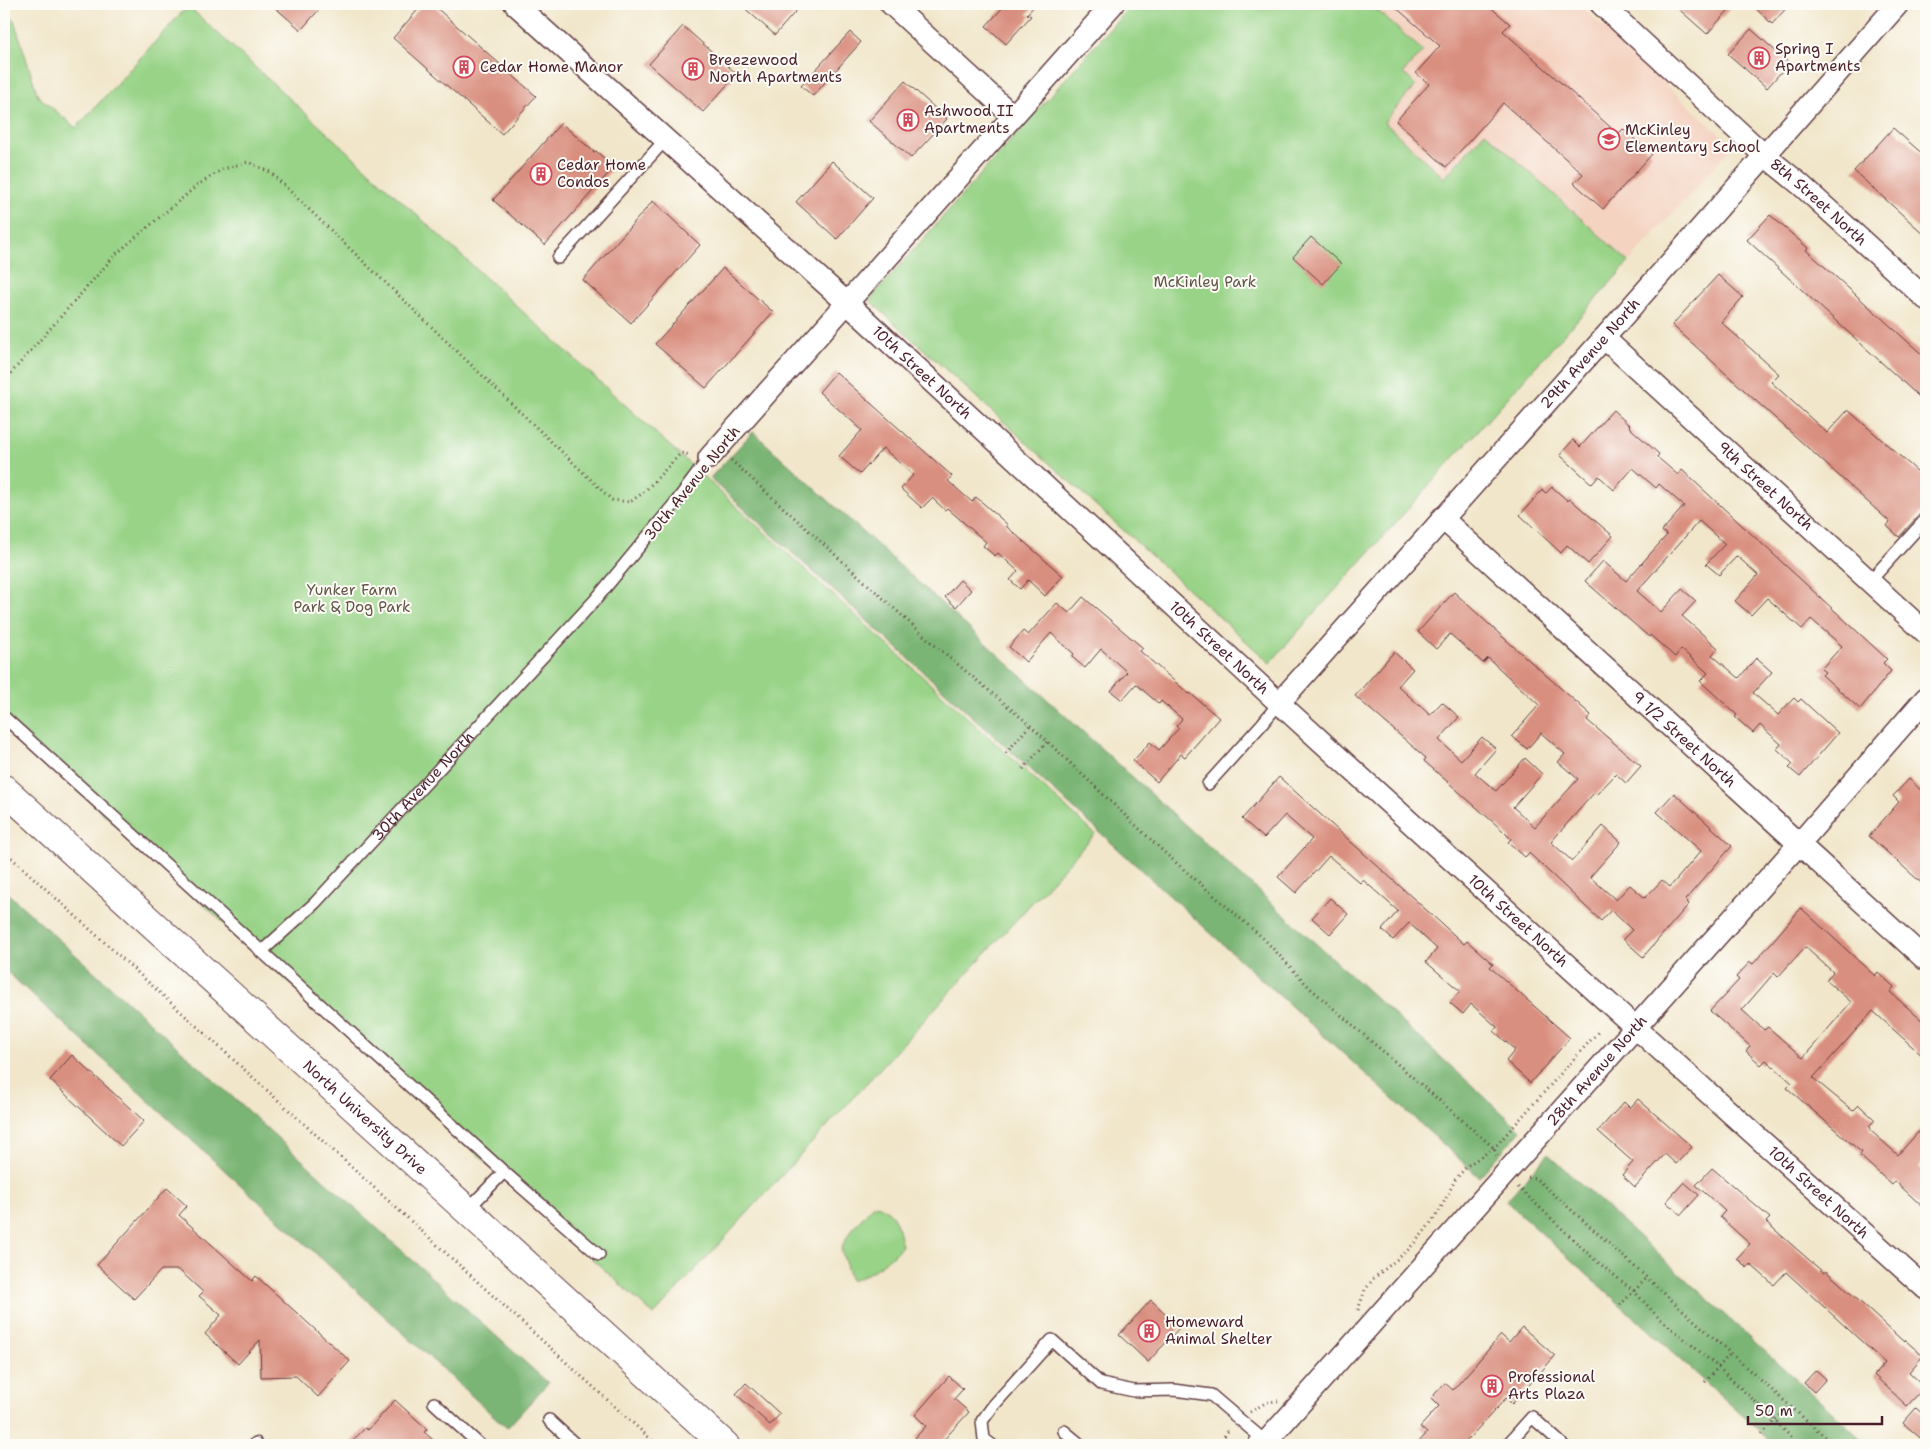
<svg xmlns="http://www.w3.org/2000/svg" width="1930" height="1449" font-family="'Shantell Sans',sans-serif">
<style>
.built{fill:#f4d3c1}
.green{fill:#98d387;stroke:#717959}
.forest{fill:#7ab574;stroke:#626a50}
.building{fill:#d98f7f;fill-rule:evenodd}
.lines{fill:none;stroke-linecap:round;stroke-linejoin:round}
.lane-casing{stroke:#633d43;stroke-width:14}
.street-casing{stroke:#633d43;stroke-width:24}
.secondary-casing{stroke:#633d43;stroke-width:30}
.path{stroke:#633d43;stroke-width:3;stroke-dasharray:1 4;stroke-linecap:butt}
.lane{stroke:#fff;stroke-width:11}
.street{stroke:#fff;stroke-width:21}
.secondary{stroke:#fff;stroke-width:28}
.labels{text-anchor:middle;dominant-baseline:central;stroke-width:4;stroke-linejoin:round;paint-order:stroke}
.poi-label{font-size:15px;fill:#4a1f2b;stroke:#fdfcf7;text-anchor:start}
.street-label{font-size:15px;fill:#4a1f2b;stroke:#fdfcf7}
.park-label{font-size:15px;fill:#615547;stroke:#fdfcf7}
</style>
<rect width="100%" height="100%" fill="#fdfcf7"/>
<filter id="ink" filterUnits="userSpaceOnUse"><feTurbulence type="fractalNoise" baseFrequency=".02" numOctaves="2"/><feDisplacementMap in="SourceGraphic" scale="10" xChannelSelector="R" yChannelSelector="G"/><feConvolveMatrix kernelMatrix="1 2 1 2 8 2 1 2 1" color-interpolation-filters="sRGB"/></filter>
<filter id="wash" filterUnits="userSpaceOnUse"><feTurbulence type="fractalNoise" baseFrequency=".0096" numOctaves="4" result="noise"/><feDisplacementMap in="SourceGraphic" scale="20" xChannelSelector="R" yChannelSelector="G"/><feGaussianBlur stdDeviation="1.12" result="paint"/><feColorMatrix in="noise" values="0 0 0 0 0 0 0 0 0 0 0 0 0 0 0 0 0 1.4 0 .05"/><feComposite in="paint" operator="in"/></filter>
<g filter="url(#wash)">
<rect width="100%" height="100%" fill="#f1e6ca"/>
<path class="built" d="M1370,4H1578L1733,146L1629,262L1485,132L1444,178L1383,122L1416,85L1403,73L1423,50Z"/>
<path class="green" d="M1132,4H1370L1423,51L1403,73L1416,85L1384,122L1444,178L1485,132L1629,262L1270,663L869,300Z
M188,6L1095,834L654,1315L4,723V11L14,20L38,96L76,128Z
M875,1204C898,1214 896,1223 902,1246C887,1262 871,1274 851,1281L841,1249L851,1230Z"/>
<path class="forest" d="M753,432L1521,1130L1479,1177L710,478Z
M4,890L548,1383L507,1428L4,969Z
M1548,1154L1868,1445H1775L1506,1201Z"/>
<g id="blocks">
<path class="building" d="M271,4H324L301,30Z
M423,4H432L536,96L502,134L393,38Z
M740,4H802L775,35Z
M1006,4H1036L1027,14L1031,16L1006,44L986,26Z
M1392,4H1487L1510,24L1503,31L1618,134L1623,129L1652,154L1603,209L1574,183L1583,174L1503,103L1446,167L1396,121L1429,84L1416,73L1440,46Z
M1673,4H1734L1707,34Z
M1751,4H1790L1772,24Z
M683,26L737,74L703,112L649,64Z
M1751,29L1789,63L1767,88L1728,54Z
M850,32L861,42L813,96L801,86Z
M905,81L947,119L911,158L869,121Z
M561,123L594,152L596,151L614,167L545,245L493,200Z
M1893,128L1926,157V236L1854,171Z
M832,161L873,198L837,239L796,202Z
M653,201L700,245L631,323L583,280Z
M1770,215L1808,248L1806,250L1926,358V403L1747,240Z
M1311,237L1341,264L1323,284L1293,257Z
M723,268L773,312L706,388L655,344Z
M1718,275L1743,297L1721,322L1779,374L1771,382L1827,433L1848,410L1926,479V511L1920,514L1899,537L1887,526L1890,522L1672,325Z
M836,372L952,476L948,481L972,502L976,497L1008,525L1006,526L1063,576L1045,596L1028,580L1020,589L1010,580L1018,571L998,553L995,556L983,546L986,542L947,508L945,510L932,498L922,508L901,489L913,475L883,448L860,474L839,456L862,430L819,392Z
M1613,410L1630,426L1629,427L1659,454L1657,457L1678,475L1682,470L1887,659L1883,663L1891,671L1860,709L1822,675L1825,672L1821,669L1842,646L1811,619L1802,629L1767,598L1751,615L1735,601L1758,575L1737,556L1719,575L1706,564L1725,544L1699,521L1637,591L1661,612L1682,589L1696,601L1682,616L1718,648L1712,655L1739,678L1756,658L1772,672L1753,693L1778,715L1794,698L1798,702L1801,699L1838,733L1800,777L1789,768L1793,764L1777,749L1781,744L1760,725L1753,733L1735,717L1737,715L1700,681L1708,673L1681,649L1675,657L1650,635L1649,637L1585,581L1603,561L1626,581L1667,535L1662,531L1684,506L1659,484L1656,488L1633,468L1614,490L1599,476L1592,484L1560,455L1573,440L1580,447Z
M1552,487L1568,501L1570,499L1613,536L1588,564L1567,545L1561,553L1520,515L1542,490L1546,493Z
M960,580L971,590L956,607L945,597Z
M1454,592L1505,639L1591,715L1587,720L1641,766L1626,783L1616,774L1596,795L1594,793L1551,842L1572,861L1603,826L1621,842L1590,877L1616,900L1630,885L1645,898L1662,880L1670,887L1701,851L1657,812L1674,793L1732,846L1685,900L1689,904L1643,957L1623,939L1632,930L1611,910L1601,921L1529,853L1525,857L1508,842L1511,839L1501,829L1424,761L1426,758L1355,696L1394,652L1413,669L1398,686L1430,715L1442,702L1459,717L1439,740L1461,760L1482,737L1496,749L1475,773L1496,791L1525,758L1542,774L1513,807L1535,827L1578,779L1558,762L1565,754L1541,733L1527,749L1512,736L1539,705L1488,658L1483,663L1450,634L1436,649L1418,632Z
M1083,597L1143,648L1140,651L1189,694L1190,693L1219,718L1185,757L1181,754L1157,782L1133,761L1150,742L1159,750L1179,728L1176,726L1182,719L1161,701L1159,704L1136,684L1122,700L1111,691L1127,672L1101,649L1085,668L1072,657L1074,654L1051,633L1026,662L1009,647L1023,631L1028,635L1057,603L1069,613Z
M1279,777L1464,944L1467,941L1493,964L1490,967L1570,1038L1530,1083L1506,1061L1515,1050L1494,1031L1497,1027L1471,1004L1463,1014L1450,1003L1460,991L1426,962L1437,949L1409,923L1393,940L1382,930L1398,911L1363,880L1360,883L1329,856L1296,893L1278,877L1312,839L1285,815L1264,838L1242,819Z
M1909,779L1926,795V887L1869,836L1899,802L1893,796Z
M1330,898L1348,914L1330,934L1312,918Z
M1801,908L1875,976L1878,972L1894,987L1890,992L1926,1024V1059L1873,1011L1813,1078L1853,1111L1859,1105L1875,1120L1869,1126L1871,1128L1870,1130L1898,1155L1926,1123V1158L1919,1167L1926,1173V1210L1895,1181L1892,1185L1859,1155L1861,1152L1787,1088L1792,1083L1766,1060L1761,1065L1746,1051L1750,1046L1710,1011L1739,980L1736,977L1750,962L1753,964ZM1805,947L1833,972L1826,980L1851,1002L1803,1058L1768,1027L1764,1030L1742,1010L1774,973L1778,977Z
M72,1055L144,1121L121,1146L50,1080Z
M1638,1099L1692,1147L1676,1164L1665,1154L1635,1187L1622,1175L1633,1162L1598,1131L1624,1102L1630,1108Z
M1712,1168L1770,1218L1766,1222L1824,1273L1826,1271L1904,1342L1905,1340L1923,1356L1909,1372L1925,1387L1907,1406L1874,1375L1885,1363L1786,1272L1774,1285L1750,1264L1747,1268L1737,1258L1750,1244L1720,1217L1725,1211L1696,1185Z
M1684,1182L1699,1195L1681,1215L1666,1202Z
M167,1188L187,1206L179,1215L252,1281L256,1276L350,1361L318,1397L296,1376L261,1377L260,1340L238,1364L205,1334L221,1315L199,1296L203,1292L179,1270H161L134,1299L97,1265Z
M1151,1300L1180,1327L1148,1362L1119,1335Z
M1522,1327L1555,1356L1512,1404L1506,1398L1463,1445H1416L1427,1433L1420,1427L1439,1406L1431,1398L1445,1383L1453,1390L1501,1335L1509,1342Z
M1816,1370L1826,1379L1814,1392L1804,1383Z
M949,1376L963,1389L954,1399L969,1412L939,1445H922L915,1438L926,1426L915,1415Z
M746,1383L780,1414L770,1425L736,1394Z
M395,1400L427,1429L424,1432L439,1445H349L365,1428L368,1430Z
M1916,1408L1926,1417V1443L1903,1423Z"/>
</g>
</g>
<g filter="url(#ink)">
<use href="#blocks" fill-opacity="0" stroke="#633d43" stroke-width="1"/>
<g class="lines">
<g class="lane-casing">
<g id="lane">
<path d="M558,258L666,139"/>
<path d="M1870,581L1926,519"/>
<path d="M4,717L504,1172L599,1255"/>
<path d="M1208,784L1262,724L1279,703"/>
<path id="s1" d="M261,952L315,903L596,599L676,502L709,458"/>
<path d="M467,1210L504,1172"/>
<path d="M434,1403L480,1445"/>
<path d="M549,1420L576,1445"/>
<path d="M1064,1431L1081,1445"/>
<path d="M254,1445L256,1443L258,1445"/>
<path d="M992,1445L984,1439L982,1421L993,1406L1052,1340L1101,1384L1134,1391L1174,1390L1211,1395L1266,1442"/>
<path d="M1507,1445L1532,1417L1563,1445"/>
</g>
</g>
<g class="street-casing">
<g id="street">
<path id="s2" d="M515,4L847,303L1279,703L1635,1027L1926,1289"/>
<path d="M891,4L1013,116"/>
<path id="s3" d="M1601,4L1764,155L1801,185L1926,299"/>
<path id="s4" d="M1604,338L1926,633"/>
<path d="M709,458L1113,4"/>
<path id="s5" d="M1442,518L1926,960"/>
<path id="s6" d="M1279,703L1604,338L1898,4"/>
<path id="s7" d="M1259,1445L1266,1442L1799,844L1926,698"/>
</g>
</g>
<g class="secondary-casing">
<g id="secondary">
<path id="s8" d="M4,789L725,1445"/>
</g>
</g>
<path class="path" d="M4,381L116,254L199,184L223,169L248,162L270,172L612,500L630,502L644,492L681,453L691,455
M731,460L930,641L1030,725L1166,854L1264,939L1310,988L1494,1148L1497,1156
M1006,753L1030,725
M1023,769L1047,742
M4,851L657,1445
M1528,1177L1535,1178C1636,1266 1733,1358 1835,1445
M1518,1187L1595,1260L1634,1291L1657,1316L1718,1367L1775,1420L1798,1445
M1620,1305L1648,1277
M1358,1310L1365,1290L1374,1278L1407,1251L1424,1232L1440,1210L1455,1180L1467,1166L1494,1148L1599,1031
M1705,1382L1731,1353
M1250,1412L1267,1402L1278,1401
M1762,1434L1789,1406
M1220,1445L1226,1433L1230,1429"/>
<use href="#lane" class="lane"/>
<use href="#street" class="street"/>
<use href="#secondary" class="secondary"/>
</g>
</g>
<defs>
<g id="building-ring" transform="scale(1.125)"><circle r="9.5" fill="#fdfcf7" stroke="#d1495b" stroke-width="1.5"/><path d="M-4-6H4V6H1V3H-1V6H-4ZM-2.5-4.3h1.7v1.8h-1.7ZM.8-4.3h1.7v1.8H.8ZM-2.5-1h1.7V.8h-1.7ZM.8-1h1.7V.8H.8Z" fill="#d1495b"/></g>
<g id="school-ring" transform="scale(1.125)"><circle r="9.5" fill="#fdfcf7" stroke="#d1495b" stroke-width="1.5"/><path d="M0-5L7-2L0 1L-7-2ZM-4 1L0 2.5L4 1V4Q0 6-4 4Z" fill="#d1495b"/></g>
</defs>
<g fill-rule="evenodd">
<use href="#building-ring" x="1759" y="58"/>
<use href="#building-ring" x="464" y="67"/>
<use href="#building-ring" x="693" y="69"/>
<use href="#building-ring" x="908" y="120"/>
<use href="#school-ring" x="1609" y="139"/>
<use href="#building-ring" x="541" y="174"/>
<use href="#building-ring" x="1149" y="1331"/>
<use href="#building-ring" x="1492" y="1386"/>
</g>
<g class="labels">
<g class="poi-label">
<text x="1775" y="49">Spring I<tspan x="1775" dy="17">Apartments</tspan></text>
<text x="709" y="60">Breezewood<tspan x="709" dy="17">North Apartments</tspan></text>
<text x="480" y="67">Cedar Home Manor</text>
<text x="924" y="111">Ashwood II<tspan x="924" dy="17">Apartments</tspan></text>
<text x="1625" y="130">McKinley<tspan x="1625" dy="17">Elementary School</tspan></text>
<text x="557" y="165">Cedar Home<tspan x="557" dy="17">Condos</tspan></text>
<text x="1165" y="1322">Homeward<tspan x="1165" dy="17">Animal Shelter</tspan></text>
<text x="1508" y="1377">Professional<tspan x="1508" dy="17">Arts Plaza</tspan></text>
</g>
<g class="street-label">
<text stroke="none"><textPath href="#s3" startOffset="294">8th Street North</textPath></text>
<text stroke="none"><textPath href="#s6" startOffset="468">29th Avenue North</textPath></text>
<text stroke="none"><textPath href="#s2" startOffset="549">10th Street North</textPath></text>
<text transform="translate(692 483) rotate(-51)">30th Avenue North</text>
<text stroke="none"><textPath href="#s4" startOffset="219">9th Street North</textPath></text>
<text stroke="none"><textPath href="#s2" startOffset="954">10th Street North</textPath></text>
<text stroke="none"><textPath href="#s5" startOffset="328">9 1/2 Street North</textPath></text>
<text stroke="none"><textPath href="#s1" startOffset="232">30th Avenue North</textPath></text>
<text stroke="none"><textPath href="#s2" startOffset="1359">10th Street North</textPath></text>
<text stroke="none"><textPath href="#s7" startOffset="505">28th Avenue North</textPath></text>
<text stroke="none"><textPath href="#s8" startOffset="488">North University Drive</textPath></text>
<text stroke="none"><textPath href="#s2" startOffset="1764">10th Street North</textPath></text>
</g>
<g class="park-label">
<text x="1205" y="282">McKinley Park</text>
<text x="352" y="590">Yunker Farm<tspan x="352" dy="17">Park &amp; Dog Park</tspan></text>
</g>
</g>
<rect width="1930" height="1449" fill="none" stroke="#fdfcf7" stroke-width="20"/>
<path d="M1748 1416v8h134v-8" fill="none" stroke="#4a1f2b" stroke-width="2.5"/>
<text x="1755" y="1416" font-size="15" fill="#4a1f2b" stroke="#fdfcf7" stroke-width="4" paint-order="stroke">50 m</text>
</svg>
